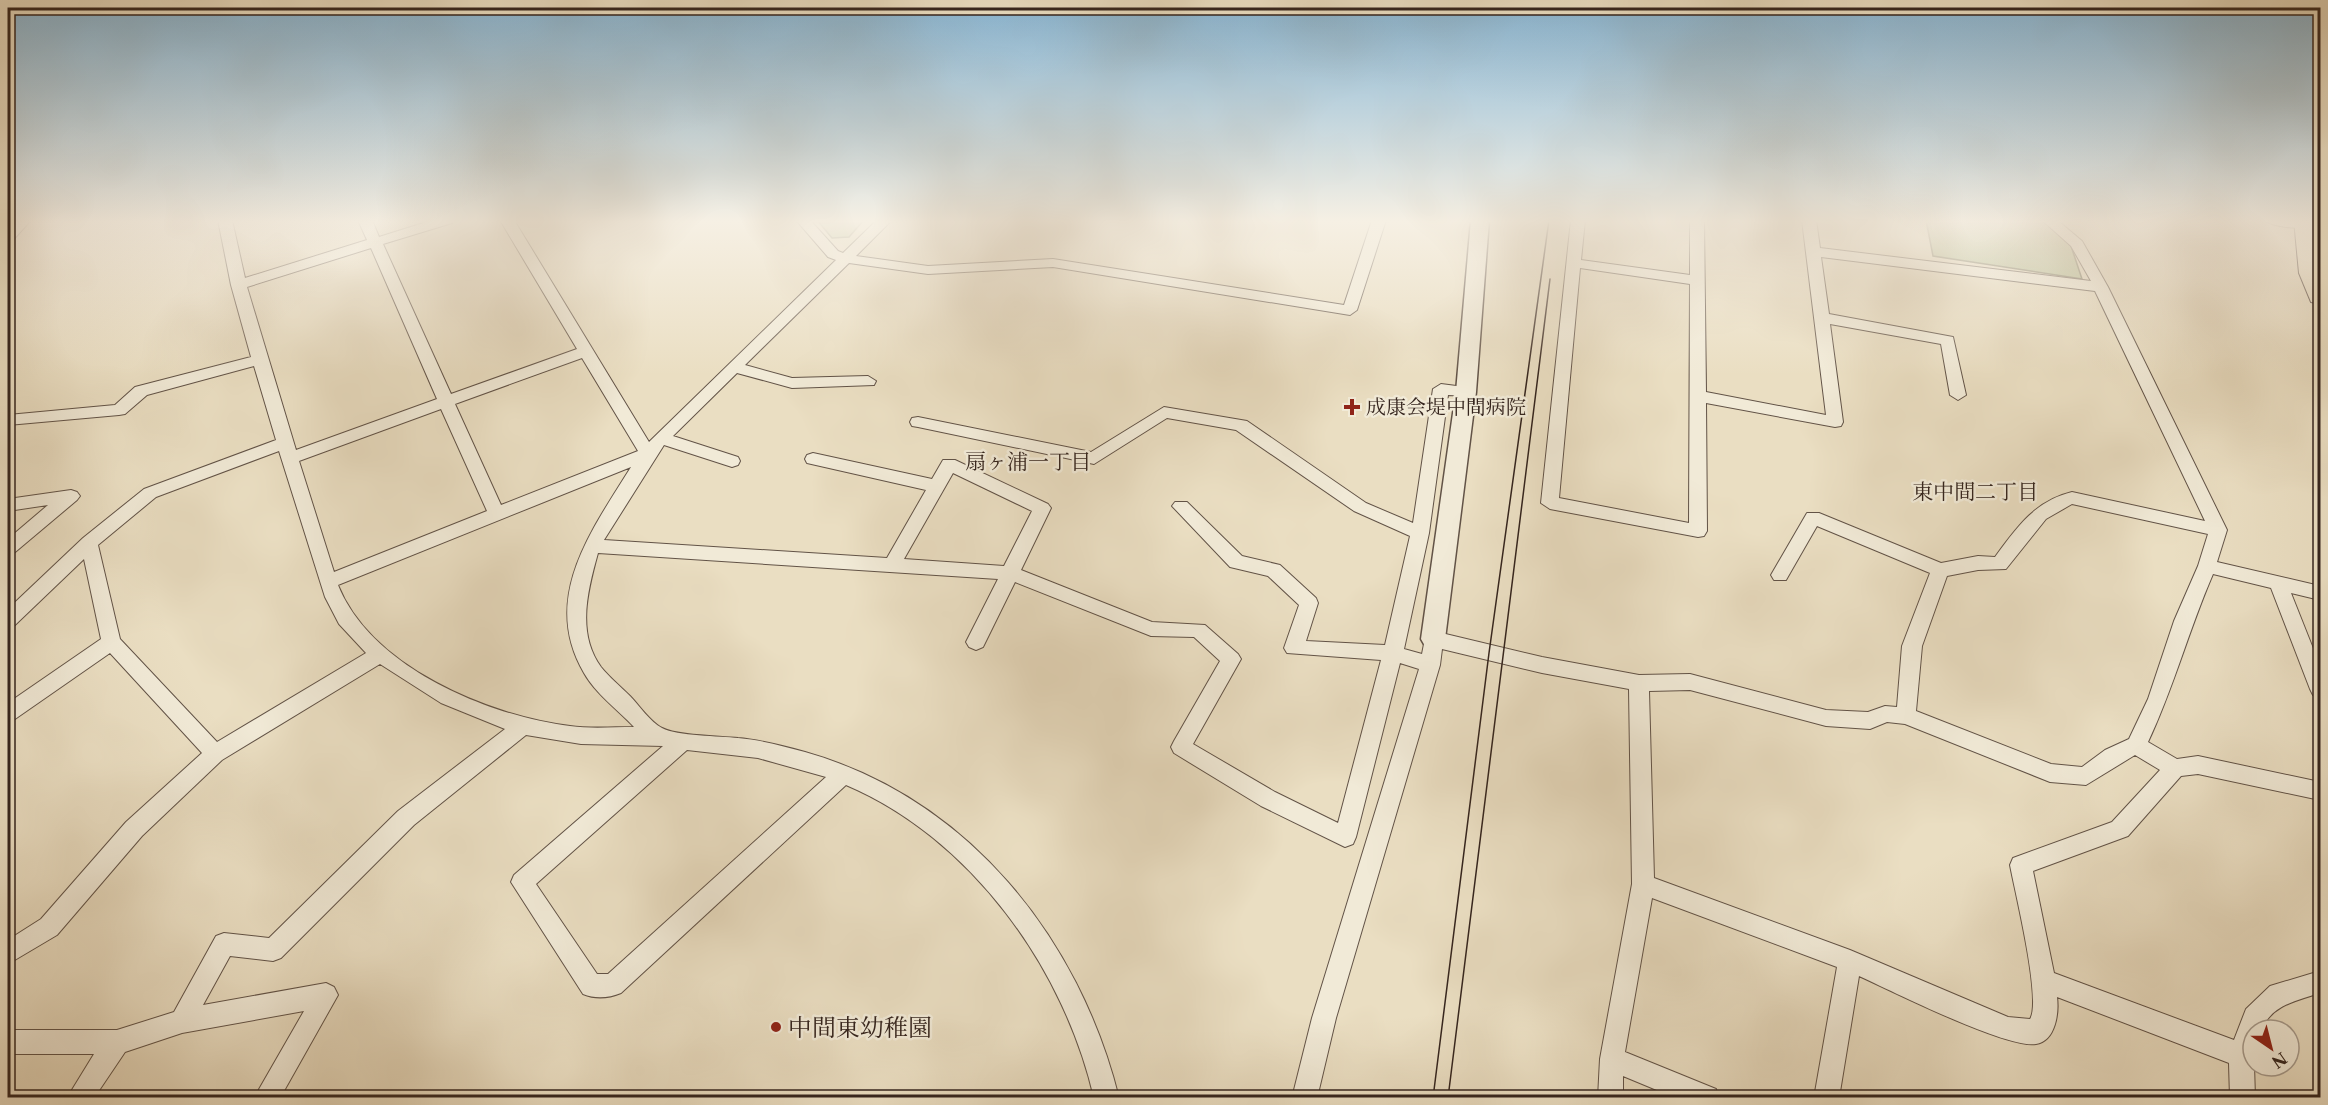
<svg xmlns="http://www.w3.org/2000/svg" width="2328" height="1105" font-family="'Libre Caslon Text','Noto Serif JP',serif">
<style>
.green{fill:#b7c193;stroke:#767358;stroke-width:1.5}
.lines{fill:none;stroke-linecap:round;stroke-linejoin:round}
.minor-casing{stroke:#625347;stroke-width:2}
.tertiary-casing{stroke:#625347;stroke-width:3}
.primary-casing{stroke:#35251e;stroke-width:2}
.minor{fill:#f1ead7;fill-rule:evenodd}
.tertiary{fill:#f1ead7;fill-rule:evenodd}
.primary{fill:#eadec2;fill-rule:evenodd}
.tram{stroke:#35251e;stroke-width:1.5}
.poi-dot{fill:#8f2418;stroke:#f1ead7;stroke-width:2}
.labels{text-anchor:middle;dominant-baseline:central;stroke-width:5;stroke-linejoin:round;paint-order:stroke}
.poi-label{font-size:20px;fill:#35251e;stroke:#f1ead7;text-anchor:start}
.neighbourhood-label{font-size:21px;fill:#35251e;stroke:#f1ead7}
.near-poi-label{font-size:24px;fill:#35251e;stroke:#f1ead7;text-anchor:start}
</style>
<rect width="100%" height="100%" fill="#eadec2"/>
<filter id="stains"><feTurbulence type="fractalNoise" baseFrequency=".00333" numOctaves="4"/><feColorMatrix values="0 0 0 0 .2 0 0 0 0 .09 0 0 0 0 .02 0 0 0 .5 -.17"/></filter>
<radialGradient id="worn" r=".72"><stop offset=".6" stop-color="#630" stop-opacity="0"/><stop offset="1" stop-color="#630" stop-opacity=".3"/></radialGradient>
<path class="green" d="M817,220H864L849,237L832,238Z
M1926,220H2043L2070,243L2082,279L1933,256Z"/>
<g class="lines">
<g class="minor-casing">
<path id="minor" d="M16,220H31L13,240L8,241V229Z
M218,220H232L245,278L367,240L358,220H372L379,237L433,220H454L452,223L383,244L451,394L577,349L500,220H514L649,442L836,260L828,257L796,220H810L838,251L843,253L877,220H892L856,256L928,266L1053,259L1344,305L1372,220H1386L1357,310L1350,315L1053,267L928,274L849,263L745,365L792,378L868,376L876,381L874,385L792,388L737,373L673,436L738,457L740,461L738,465L732,467L664,445L604,540L887,558L926,490L807,463L805,459L807,455L813,453L932,479L943,460H955L1048,504L1051,508L1021,570L1152,622L1205,625L1238,654L1241,659L1193,744L1275,792L1338,823L1381,660L1287,653L1284,648L1299,605L1268,576L1230,567L1172,506L1175,502H1187L1242,556L1280,565L1316,598L1318,603L1306,641L1385,645L1410,536L1354,511L1236,430L1167,418L1094,464L918,427L912,426L910,422L912,418L918,417L1091,452L1164,407L1247,421L1366,503L1413,523L1433,389L1441,384L1472,388L1474,392L1472,396L1448,395L1429,533L1404,649L1422,654L1426,634L1433,631L1542,657L1639,675L1690,674L1826,710L1868,712L1885,706L1897,707L1902,646L1930,573L1817,526L1786,580H1774L1771,575L1807,513H1819L1941,563L1978,556L1995,557C2017,527 2035,501 2072,492L2205,521L2095,291L1821,257L1829,314L1953,337L1966,395L1958,400L1950,395L1941,344L1830,324L1843,422L1841,426L1835,427L1706,403L1707,531L1704,536L1698,537L1550,509L1541,503L1571,220H1585L1581,260L1690,275V220H1704L1706,392L1826,415L1802,220H1816L1820,248L2091,281L2071,246L2042,220H2057L2082,241L2108,287L2227,530L2217,562L2320,586V600L2291,593L2320,666V697L2313,695L2310,689L2271,588L2213,574C2189,629 2174,687 2148,742L2177,759L2198,756L2320,782V800L2198,774L2181,776L2128,836L2033,871L2054,973L2234,1040L2246,1009L2270,986L2320,971V993C2299,1000 2270,1005 2262,1030H2253L2255,1098H2230L2229,1063L2057,997C2059,1012 2056,1041 2036,1044C2007,1049 1892,991 1859,976L1839,1098H1814L1837,967L1652,898L1625,1052L1716,1089L1719,1098H1676L1623,1076V1098H1598L1600,1059L1632,884L1629,689L1542,673L1442,649L1440,665L1336,1018L1317,1098H1292L1312,1018L1419,669L1400,663L1356,837L1353,844L1345,847L1261,806L1174,753L1171,747L1174,741L1220,661L1194,637L1151,636L1015,582L983,647L976,650L969,647L966,642L998,579L598,553C588,589 576,633 601,667C609,677 620,686 630,696C639,705 650,722 662,728C677,736 720,736 738,738C761,740 783,746 805,752C967,798 1079,937 1119,1098H1094C1064,968 971,838 846,785L621,993C609,998 595,999 583,994L511,882L514,875L663,746L581,744L526,735L414,825L281,958L273,961L230,956L203,1005L326,983L334,987L338,995L280,1098H254L304,1011L182,1033L125,1052L94,1098H67L94,1054H8V1030H117L174,1012L216,936L224,933L269,938L398,811L505,729L441,703L380,664L222,760L142,836L57,935L8,964V940L41,919L126,822L202,753L110,653L15,719L8,721V703L101,639L84,559L15,625L8,627V609L83,538L144,489L276,440L254,366L147,395L125,414L119,415L8,425V415L115,405L135,387L251,357L231,285ZM371,248L437,399L296,450L247,287ZM1580,268L1690,284L1689,523L1559,498ZM582,358L638,451L501,505L455,404ZM441,409L487,511L334,572L299,461ZM279,451L325,597L339,624L366,653L217,742L120,639L98,545L156,497ZM631,467C592,530 540,598 584,673C595,693 618,710 634,727C613,727 591,729 570,726C488,716 371,667 338,585ZM953,473L1032,511L1004,566L904,559ZM2072,504L2208,534L2198,566L2174,621L2148,699L2129,739L2105,750L2082,767L2051,764L1916,711L1922,646L1947,576L1978,570L2006,569L2046,519ZM1690,690L1826,726L1870,729L1887,722L1905,724L2050,782L2086,785L2135,755L2160,770L2112,822L2013,858L2010,865C2015,892 2042,1001 2030,1019L2008,1017L1850,950L1654,878L1649,691ZM687,750L758,758L826,777L608,974H597L536,884Z
M2264,220H2306L2313,224C2305,231 2272,227 2264,220Z
M71,490L77,492L80,496L77,500L14,553L8,554V539L48,505L8,511V499Z"/>
</g>
<g class="tertiary-casing">
<path id="tertiary" d="M1471,220H1489L1476,392L1445,639L1441,646L1433,648L1425,646L1421,639L1456,392Z"/>
</g>
<g class="primary-casing">
<path id="primary" d="M2294,220H2316L2320,253V304L2311,302L2299,273Z"/>
</g>
<use href="#minor" class="minor"/>
<use href="#tertiary" class="tertiary"/>
<use href="#primary" class="primary"/>
<path class="tram" d="M1433,1098L1489,653L1549,220
M1448,1098L1550,279"/>
</g>
<linearGradient id="sky" x2="0" y2="1"><stop stop-color="#88b7d6"/><stop offset="0.59" stop-color="#f6f0e4"/><stop offset="1" stop-color="#f6f0e4" stop-opacity="0"/></linearGradient>
<rect width="2328" height="375" fill="url(#sky)"/>
<g class="poi-dot">
<path d="M1349 398h6v6h6v6h-6v6h-6v-6h-6v-6h6z"/>
<circle cx="776" cy="1027" r="6"/>
</g>
<g class="labels">
<g class="poi-label">
<text x="1366" y="407">成康会堤中間病院</text>
</g>
<g class="neighbourhood-label">
<text x="1028" y="461">扇ヶ浦一丁目</text>
<text x="1975" y="491">東中間二丁目</text>
</g>
<g class="near-poi-label">
<text x="788" y="1027">中間東幼稚園</text>
</g>
</g>
<rect width="2328" height="1105" fill="none" stroke="#eadec2" stroke-width="30"/>
<rect x="9" y="9" width="2310" height="1087" fill="none" stroke="#35251e" stroke-width="3"/>
<rect x="15" y="15" width="2298" height="1075" fill="none" stroke="#35251e" stroke-width="1.5"/>
<g transform="translate(2271 1048) rotate(145)"><circle r="28" fill="#f1ead7" stroke="#a69b8d" stroke-width="1.5"/>
<path d="M0-4.5L10 22L0 15L-10 22Z" fill="#8f2418"/>
<text y="-9" font-size="16" font-weight="bold" text-anchor="middle" fill="#35251e">N</text>
</g>
<rect width="100%" height="100%" filter="url(#stains)"/>
<rect width="100%" height="100%" fill="url(#worn)"/>
</svg>
